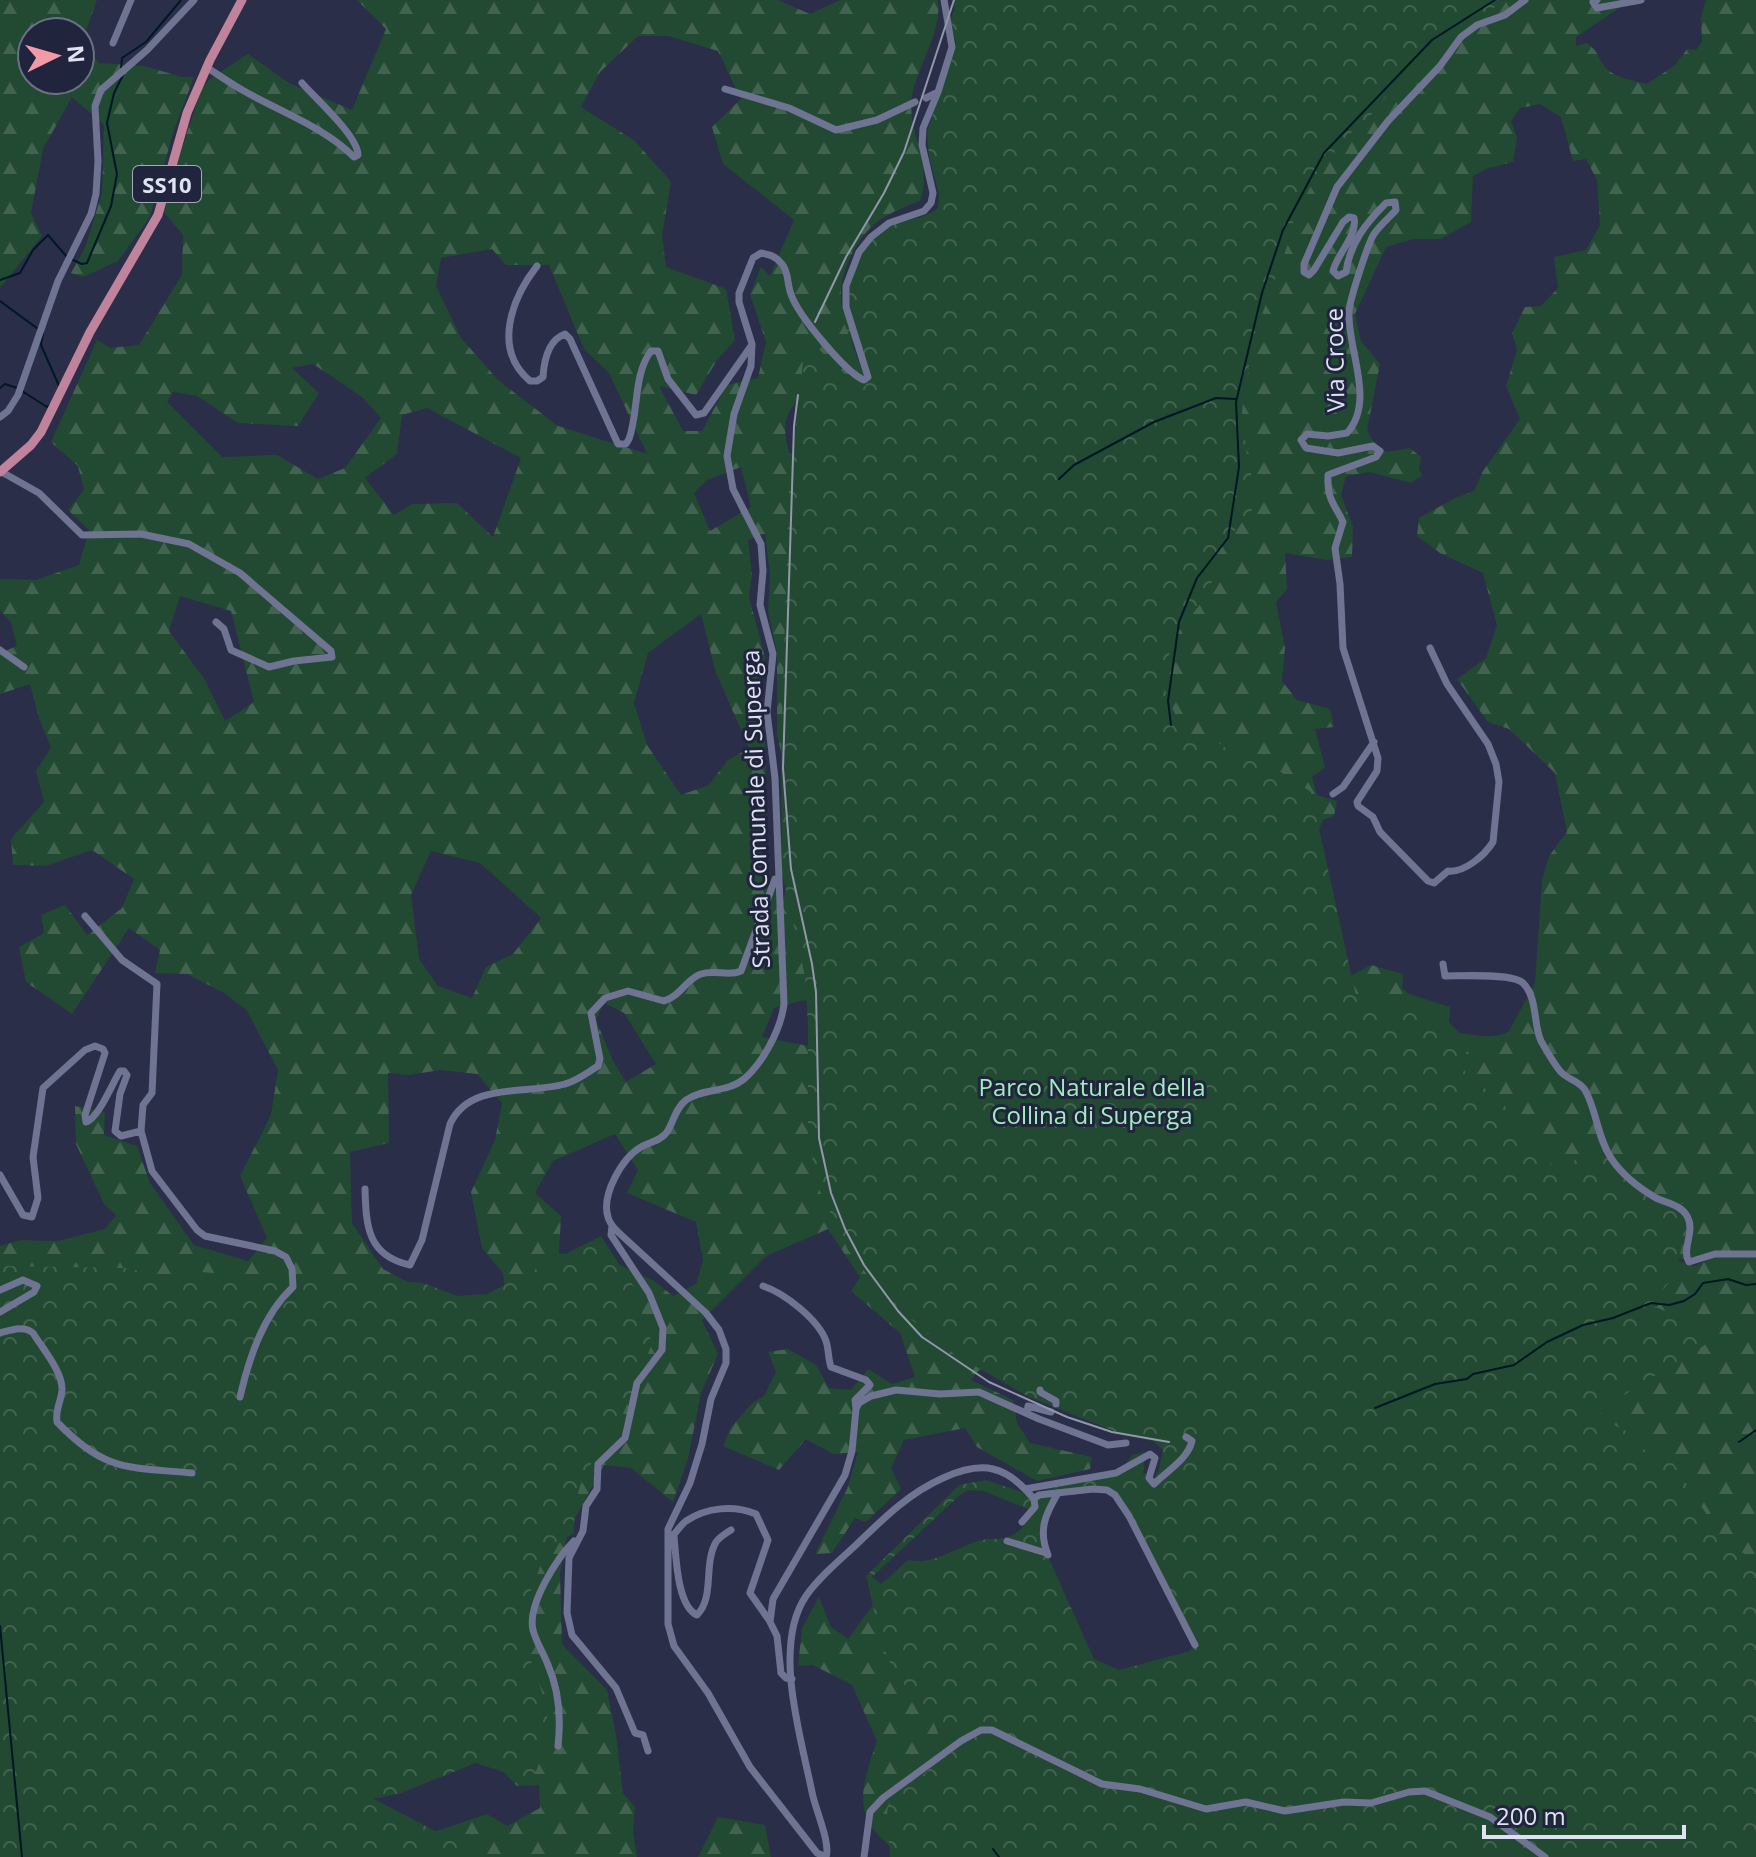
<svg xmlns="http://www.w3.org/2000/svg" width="1756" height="1857" font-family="'Open Sans',sans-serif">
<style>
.forest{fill:url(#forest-firs);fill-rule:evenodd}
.park{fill:url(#park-crowns);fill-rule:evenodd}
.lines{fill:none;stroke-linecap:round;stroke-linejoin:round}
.stream{stroke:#001726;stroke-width:2}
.minor{stroke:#6e7491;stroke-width:7}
.major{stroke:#c0839c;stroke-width:9}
.tram{stroke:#9397ac;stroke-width:2}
.labels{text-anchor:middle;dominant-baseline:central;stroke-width:6;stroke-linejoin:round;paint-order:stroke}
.shield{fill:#20243d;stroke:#a6a9bc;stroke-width:2}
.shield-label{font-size:22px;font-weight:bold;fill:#dfe2f3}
.street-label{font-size:24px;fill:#dfe2f3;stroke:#20243d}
.park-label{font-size:24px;fill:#a1eebc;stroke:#20243d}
</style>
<defs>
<pattern id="forest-firs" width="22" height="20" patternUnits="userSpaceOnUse" patternTransform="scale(2)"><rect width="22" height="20" fill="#224932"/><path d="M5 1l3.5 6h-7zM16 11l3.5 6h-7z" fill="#426350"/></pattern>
<pattern id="park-crowns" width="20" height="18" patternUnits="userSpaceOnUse" patternTransform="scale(2)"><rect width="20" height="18" fill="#224932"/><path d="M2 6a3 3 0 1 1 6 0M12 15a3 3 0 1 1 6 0" fill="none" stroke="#426350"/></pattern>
</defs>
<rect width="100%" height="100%" fill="#2a2e48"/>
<path class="forest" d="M0,0H97L81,44L99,63L144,66L182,77H194L173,133L150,217L118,261L83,277L71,273L85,248L102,193L104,125L72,97L43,149L31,213L42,236L0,288ZM32,32H80V80H32Z
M357,0H778L810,14L840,0H938C942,33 918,64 912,96C906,129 934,168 920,201C904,207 883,215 871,227C854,245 839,274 841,299C842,323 864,375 874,399L944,206L959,34L953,0H1631L1576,37V46L1586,43C1599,50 1598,60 1607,69C1616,78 1635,81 1647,84L1675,65L1687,49L1696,50L1702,42L1701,17L1706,0H1756V1251L1693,1260L1671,1258L1694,1266L1715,1257H1756V1857L895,1849C849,1818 862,1785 877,1741L852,1685L813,1665L798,1666L802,1628L819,1597L831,1627L848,1639L887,1586L1102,1676L1209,1653L1168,1483L1193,1457L998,1347L971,1380L1013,1400L1017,1423L1030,1443L1092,1457L1090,1469L1037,1481L977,1447L965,1428L904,1440L891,1468L901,1489L866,1522L855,1518L832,1553L815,1554L847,1489L858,1452L833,1454L806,1439L779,1470L723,1446L731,1427L752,1403L764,1396L776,1372L768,1352L788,1349L816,1365L829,1388L851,1390L868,1369L892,1384L915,1377L900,1333L851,1291L860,1277L828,1229L766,1256L702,1320L718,1354L701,1393L688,1459L673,1502L631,1468L604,1465L568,1531L560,1573L562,1644L607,1690L616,1735L623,1793L635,1807L633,1832L637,1857H341L428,1834L487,1814L507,1826L540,1808L539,1785L517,1786L485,1753L0,1857V1246L21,1240L58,1241L105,1229L116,1215L104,1204L76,1144L75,1106L105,1112L104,1135L137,1146L150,1183L194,1245L248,1261L267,1238L240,1176L271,1115L278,1070L247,1011L226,994L187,974L155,973L160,950L129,928L72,1014L26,982L19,947L44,933L41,915L65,905L87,935L122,908L134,879L92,850L46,866L13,865L11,839L44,802L36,771L51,748L39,718L30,684L0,694V653L17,646L11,622L0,611V579L36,580L79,565L89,530L68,510L84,490L78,466L51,442L97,340L110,348L139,345L182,275L183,235L164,212L175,168L202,88L210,79L248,54L289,83L352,110L386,29ZM638,36H668L718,51L741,99L712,127L723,164L794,220L770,276L761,267L750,294L766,342L758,378L727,385L702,431H683L659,386L696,395L717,360L735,340L726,289L666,267L662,235L671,182L635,141L581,107L600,72ZM1540,104L1561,117L1573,161L1586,159L1597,180L1600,225L1586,250L1554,257L1558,288L1541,306L1525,307L1512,333L1517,350L1506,386L1520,419L1483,471L1474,491L1453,499L1419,518L1417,536L1440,553L1483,573L1497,625L1486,658L1457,679L1488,722L1509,729L1555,773L1567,832L1549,856L1542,880L1535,983L1509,1031C1495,1040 1475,1035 1459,1033L1449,1022L1450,1007L1409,994L1402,988L1403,974L1371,965L1341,981L1312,844L1323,820L1334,816L1337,801L1317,795L1312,777L1325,768L1315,729L1334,727L1330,709L1297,700L1282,681L1285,648L1276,602L1287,589L1285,553L1327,560L1352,557L1353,527L1341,495L1346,476L1370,472L1411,483L1423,475L1419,470L1421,457L1410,448L1386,452L1372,440L1367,430L1380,364L1361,341L1355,314L1386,247L1413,239H1441L1471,222L1473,176L1488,168L1513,162L1517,138L1511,121L1520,108ZM492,249L506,265H549L584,349L609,373L647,454L558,426L498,380L461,338L436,286L441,258ZM313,364L362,397L381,418L345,468L318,479L277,455L222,457L167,402L173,392L197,396L238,423L298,426L319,393L292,368ZM807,392L808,453H789C782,424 783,412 807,392ZM427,408L521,458L493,537L457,503L412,504L394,515L365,478L397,454L402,415ZM741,467L751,507L710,531L694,493L707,480ZM765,534L770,575L768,612L777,653V735L792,797V854L784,899L762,877L766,785L765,736L759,688L765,657L749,597L752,574L748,540ZM180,596L231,611L254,702L225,721L205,680L169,631ZM701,614L716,673L749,748L727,761L709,785L681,795L647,745L634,703L648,653ZM431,851L480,863L541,918L513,954L486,967L472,998L438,986L419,959L411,895ZM839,998L829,1050L762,1037L774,1008L800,1001ZM604,1003L624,1013L656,1064L626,1082L613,1061L596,1020ZM440,1070L477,1074L502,1103L495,1140L471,1192L482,1248L503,1273L505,1295L456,1307L383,1269L352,1223L350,1152L389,1143L388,1073L409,1075ZM615,1134L638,1170L627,1193L696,1222L703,1260L696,1284L673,1296L654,1281L597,1254H559L561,1216L535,1193L553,1161Z
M718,1817L765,1825L771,1857H698Z"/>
<path class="park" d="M958,0H1510L1459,24L1398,82L1373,113L1345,138L1314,180L1294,218L1288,244L1253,339L1242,412L1248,464L1259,500L1246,518L1216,552L1210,592L1178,632L1162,673L1168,701L1188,737L1221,744L1237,758L1264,761L1311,792L1356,996L1383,1005L1417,997C1427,1003 1447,1029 1457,1039L1473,1038L1460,1067L1507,1108L1535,1147L1556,1170L1602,1147L1622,1170L1659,1202L1695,1205L1673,1277L1651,1305L1721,1335L1616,1400L1584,1427L1602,1428L1612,1424L1628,1432L1645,1450L1673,1463L1707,1515L1714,1535L1728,1547L1748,1555L1756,1562V1857H890C890,1845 885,1817 888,1808C896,1783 934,1781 939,1749C944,1719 907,1694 894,1670C878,1642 874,1607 866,1576L959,1485L986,1480L1022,1492L1035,1493L1122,1469L1132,1455L1145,1452L1143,1473L1154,1478L1159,1469L1163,1450L1153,1441L1124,1435L1029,1397L954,1354L886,1299L848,1250L820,1191L808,1141V1025L805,976L782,873L781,758L789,483L806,337L847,376L866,387C871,361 845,339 843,316C841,304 856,261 863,250C867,244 874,237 881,232C897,219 922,221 938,208L939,194L929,157L927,131L951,62L956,42L950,21ZM968,1490L984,1491L1028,1509C1032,1521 1019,1533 1008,1537C1000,1540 990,1538 982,1540C958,1546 933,1566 908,1560L881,1584L872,1577L960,1495ZM1107,1490L1129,1516L1195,1645L1190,1651L1119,1670L1094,1659L1046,1552L1045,1514L1058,1493Z
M601,1236L634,1287L652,1344L613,1438L584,1472L575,1504L574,1533L547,1549L520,1618L526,1647L548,1709L543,1753L532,1782L476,1763L401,1793L374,1799L485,1857H0V1266L125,1268L169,1277L202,1272L269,1278L374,1279L423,1283L457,1296L487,1294Z"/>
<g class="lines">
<path class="stream" d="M121,69L122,58L146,42L181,0
M73,260L82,264L87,263L111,206L117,174L107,123L114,93L123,75
M0,280L20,273L33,250L48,235L67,257
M0,301L38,329
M43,333L41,345L59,386
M0,388L5,384L17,388
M22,391L47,407L50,405
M1059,479L1074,465L1154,422L1216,398L1236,399
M1171,725L1168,701L1179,622L1197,578L1228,538L1239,467L1236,402L1262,293L1283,230L1324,153L1432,40L1495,0
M1375,1408L1435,1384L1467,1379L1473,1374L1514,1365L1547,1342L1583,1325L1613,1318L1651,1303L1669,1305L1684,1301L1695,1294L1703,1283L1728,1279L1746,1285L1756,1284
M1739,1442L1756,1430
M0,1626L22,1857
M993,1849L999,1857"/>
<path class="minor" d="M1597,0L1593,2L1597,8L1641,0
M113,43L131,0
M206,67C219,75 231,84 244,91C281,112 324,127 354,157L358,155C358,136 315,98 302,83
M725,89L789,108L836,130L877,120L915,102
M926,98L938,92
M537,266C512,298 492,349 530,381H537L543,377C544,361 548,340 565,334L570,339L618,444H626L629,439C639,411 633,375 651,351H658L668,379L696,415L704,413L751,346
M0,417L8,411L18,395L58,281L91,214L96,194L98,161L95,106L101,90L147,50L194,0
M0,471L39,493L82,535L141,534L189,544L240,573L331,651L332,657L294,661L269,667L231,650L224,629L216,622
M1430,648L1447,684L1488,744L1496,764L1499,782L1493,842C1484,856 1464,873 1448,871L1434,883L1428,881L1380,832L1373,817L1358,806L1357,802L1377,771L1378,758L1343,648L1340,584L1335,548L1343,522C1334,503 1327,500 1328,475L1333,473L1376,457L1380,451L1373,446L1338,453L1306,448L1301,440L1307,434L1328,436L1347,433C1376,401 1347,349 1349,311C1350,299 1368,243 1374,234C1380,225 1389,218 1396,210L1395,202L1386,203C1366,223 1350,243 1346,272L1338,276L1333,271C1337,254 1358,235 1354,218L1349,217L1343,222L1314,270L1309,275L1304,272V264L1337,187L1388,121L1440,66L1461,37L1477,25L1505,15L1525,0
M0,650L24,667
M1333,794L1343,787L1374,742
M1443,964L1445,976C1462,976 1512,973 1523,983C1538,998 1533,1024 1541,1041C1545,1048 1556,1067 1561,1072C1568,1080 1579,1080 1585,1090C1597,1111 1597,1137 1611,1158C1622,1175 1639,1188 1656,1198C1667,1203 1681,1205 1687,1216C1696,1231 1681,1249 1689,1262L1715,1254H1756
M141,1131L152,1171L197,1230L205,1236L275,1251L286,1257L292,1269L293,1287C263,1315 249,1358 240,1397
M0,1175L23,1215L32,1217L38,1198L33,1157L43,1088L85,1050L95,1046L103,1049L105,1053L85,1115L86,1122C98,1119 112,1084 120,1071H124L127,1075L120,1094L115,1131L121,1136L141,1131L143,1105L152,1093L157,984L122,960L85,916
M365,1189C366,1227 368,1256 410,1265L422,1240L450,1124C470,1081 526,1095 565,1084C577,1081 587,1073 598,1066L600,1059L591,1013L605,998L628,991L664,1001C681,996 686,979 701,974C715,969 728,977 741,971L775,879
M612,1226L611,1235L649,1293L663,1328L662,1350L637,1383L625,1438L598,1464L597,1489L586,1506L583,1531L569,1558L567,1613L572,1635L616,1688L635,1733L643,1735L648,1751
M763,1286C784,1293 818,1319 826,1341C829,1350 828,1359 831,1367L866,1380L870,1385L855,1400L856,1409
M0,1290L23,1280L37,1286L34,1292L0,1312
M0,1333C11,1330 24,1325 33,1333C42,1348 63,1372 62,1390C61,1402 55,1410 57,1422C105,1472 127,1467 192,1473
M1040,1390V1392L1056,1401V1404
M1027,1413L1028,1406L1051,1412
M1025,1489L1116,1473L1150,1454L1155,1458L1149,1478L1154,1484C1167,1471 1188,1459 1192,1441L1186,1437
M1022,1522L1035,1507L1034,1499L1039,1495L1093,1489L1107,1490L1115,1495L1129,1516L1195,1645
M674,1536C676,1556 677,1606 697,1615C715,1597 703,1565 716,1542C719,1538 726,1533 731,1530
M668,1539C676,1535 678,1527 686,1521C707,1507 734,1505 756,1514L768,1540L750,1593L769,1620
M1007,1541L1046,1553
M1048,1555C1038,1530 1045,1515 1058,1493
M792,1679L786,1678L781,1673L777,1636L770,1622L773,1599L845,1475L852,1451L856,1409L859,1403L871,1396L896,1390L940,1394L979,1392L1039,1419L1108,1445L1126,1443
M558,1746C561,1719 559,1690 548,1665C544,1654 536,1642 533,1630C527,1605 557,1558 574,1541
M826,1857L817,1853L750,1767L708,1693L674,1646L668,1624V1529L690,1483L702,1444L711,1399L726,1363V1349L719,1330L706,1313L618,1232C614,1228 609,1223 608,1217C601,1195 622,1158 641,1147C649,1142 661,1141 667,1132C674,1121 675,1109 686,1100C703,1088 727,1093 744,1079C763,1063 781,1029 784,1004L775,778L767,712L773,654L760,605L763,571L761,544L733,489L727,456L734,414L751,366L752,344L739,302V293L753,258L761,253C770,255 776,256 782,264C789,272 787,285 791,294C797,314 846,373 864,380L868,377L846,307V286L859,252L871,237L889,223L924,211L931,203L933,193L922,145L923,128L938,92L952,47L944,0
M826,1857C831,1843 815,1809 812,1792C801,1737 772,1646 806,1596C820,1576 840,1560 857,1544C884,1518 909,1493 943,1478C983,1460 1006,1465 1034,1499
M864,1857L870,1812L883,1798L961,1741L981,1730H992L1102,1784L1140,1789L1206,1809L1246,1802L1285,1811L1344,1802L1371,1803L1409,1792L1425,1791L1490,1817L1545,1857"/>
<path class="major" d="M0,472L31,445L41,432L90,332L158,215L187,113L210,60L242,0"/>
<path class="tram" d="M815,322L846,257L884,193L904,152L954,0
M798,395L794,426L783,768L791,869L812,964L816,992L819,1138L831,1193L845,1229L864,1265L898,1311L922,1337L989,1382L1067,1417L1112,1432L1169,1442"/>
</g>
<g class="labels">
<rect class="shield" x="133" y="166" width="68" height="36" rx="6"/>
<g class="shield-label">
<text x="167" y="184">SS10</text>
</g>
<g class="street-label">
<text transform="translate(1334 360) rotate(-91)">Via Croce</text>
<text transform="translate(755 809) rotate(-92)">Strada Comunale di Superga</text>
</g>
<g class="park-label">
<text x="1092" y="1086">Parco Naturale della<tspan x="1092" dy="28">Collina di Superga</tspan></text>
</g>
</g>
<g transform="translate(56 56) rotate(85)"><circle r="38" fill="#20243d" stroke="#6c7086" stroke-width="2"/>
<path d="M0-6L14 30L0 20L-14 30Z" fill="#f39aa9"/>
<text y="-12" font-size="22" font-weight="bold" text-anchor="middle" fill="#dfe2f3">N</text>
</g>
<path d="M1484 1825v12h200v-12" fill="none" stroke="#dfe2f3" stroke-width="4"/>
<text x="1496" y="1825" font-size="24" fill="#dfe2f3" stroke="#20243d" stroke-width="6" paint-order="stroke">200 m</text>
</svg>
